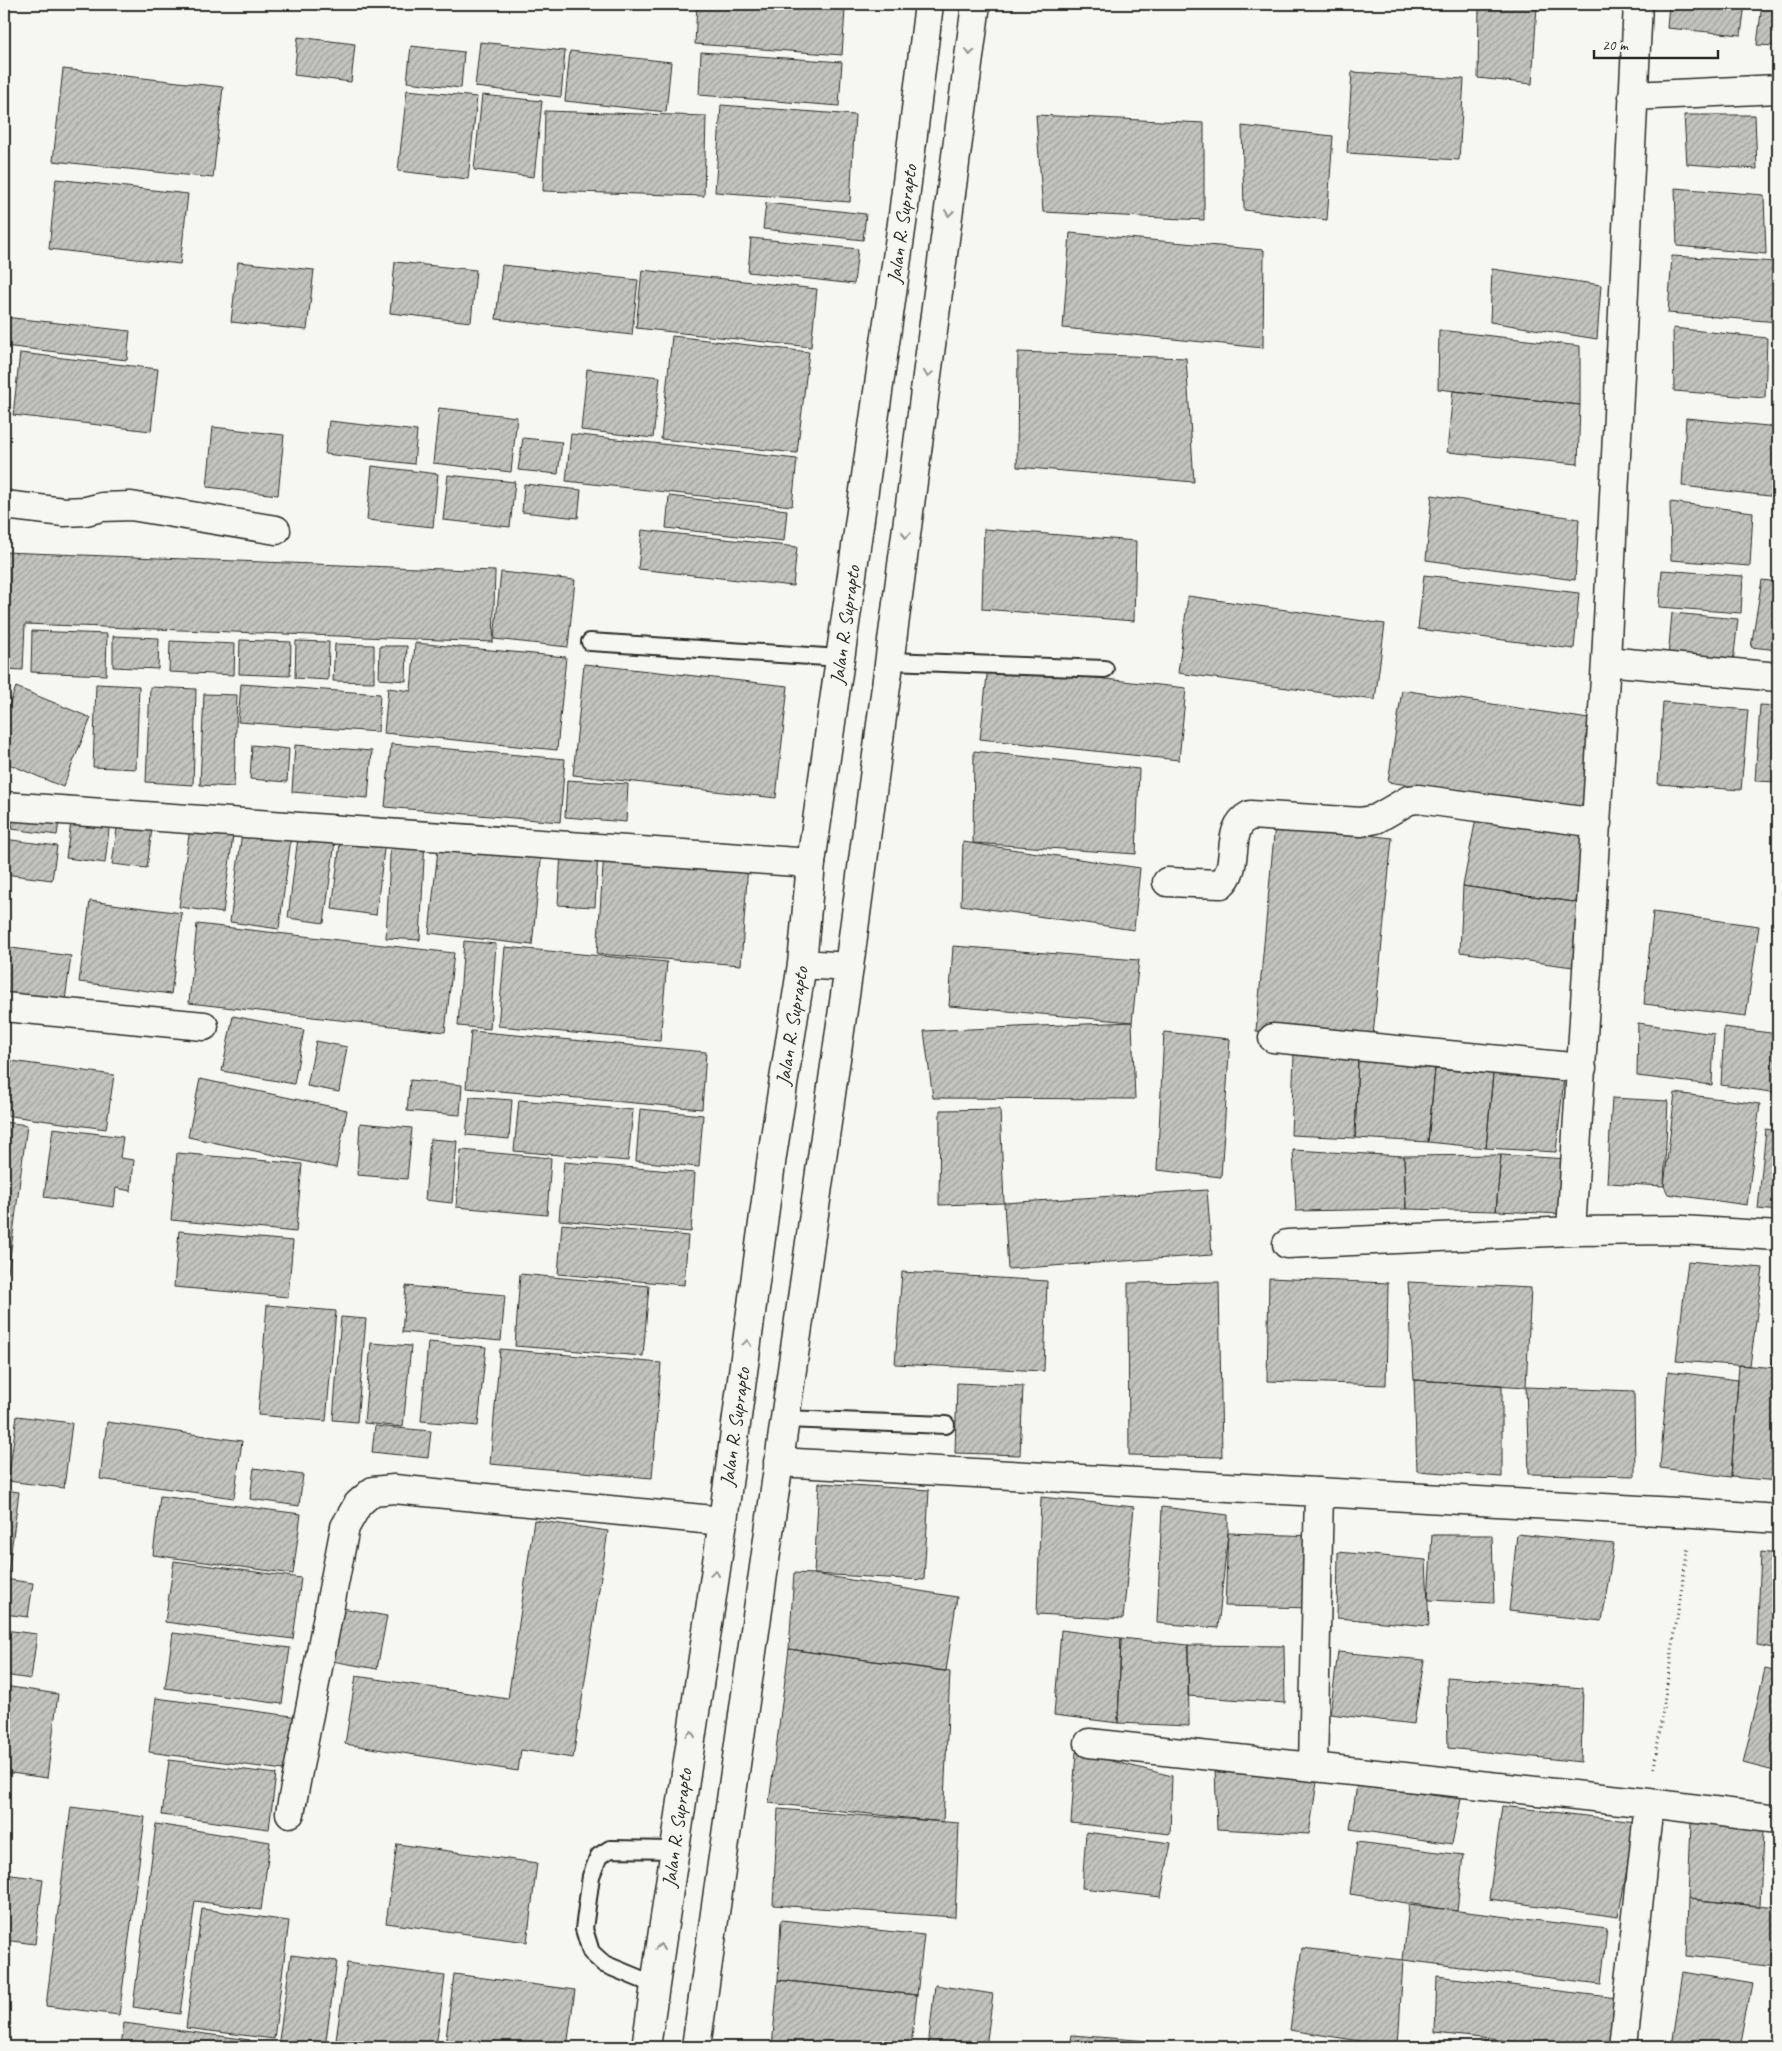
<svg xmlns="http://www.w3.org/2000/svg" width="1782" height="2051" font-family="Caveat,sans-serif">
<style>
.building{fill:url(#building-hatch);stroke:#2b2b2b}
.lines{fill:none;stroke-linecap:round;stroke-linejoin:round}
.lane-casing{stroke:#2b2b2b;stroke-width:20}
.street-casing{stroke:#2b2b2b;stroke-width:31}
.highway-casing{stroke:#2b2b2b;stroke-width:31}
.path{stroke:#2b2b2b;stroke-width:3;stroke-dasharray:1 4;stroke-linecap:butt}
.lane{stroke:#f6f6f2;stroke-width:16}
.street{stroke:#f6f6f2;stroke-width:28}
.highway{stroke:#f6f6f2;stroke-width:28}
.oneway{stroke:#90908e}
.labels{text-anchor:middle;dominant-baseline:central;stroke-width:4;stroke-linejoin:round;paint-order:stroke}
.street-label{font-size:20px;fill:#2b2b2b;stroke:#f6f6f2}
</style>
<defs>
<pattern id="building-hatch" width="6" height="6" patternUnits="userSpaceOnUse" patternTransform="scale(1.25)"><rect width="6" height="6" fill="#c3c3c0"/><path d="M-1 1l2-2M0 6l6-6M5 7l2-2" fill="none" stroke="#9f9f9c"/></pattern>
</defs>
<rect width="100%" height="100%" fill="#f6f6f2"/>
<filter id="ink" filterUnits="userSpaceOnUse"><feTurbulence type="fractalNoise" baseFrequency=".02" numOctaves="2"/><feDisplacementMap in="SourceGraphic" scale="10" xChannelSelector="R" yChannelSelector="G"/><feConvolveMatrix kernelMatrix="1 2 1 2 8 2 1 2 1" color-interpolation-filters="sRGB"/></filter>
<g filter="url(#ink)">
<path class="building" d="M697,4H768L845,10L842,55L695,44Z
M860,4H913V8Z
M1479,4L1537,5L1532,84L1478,78Z
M1669,4H1745L1741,35L1667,28Z
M1762,4H1778V46L1757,45Z
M298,37L355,44L351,82L294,75Z
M480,42L565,51L561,97L475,87Z
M411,46L464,52L461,88L407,82Z
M570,51L671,62L666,112L565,101Z
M701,52L842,62L839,106L699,95Z
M63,69L223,87L213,178L53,161Z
M1352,72L1464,79L1459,160L1347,153Z
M407,90L477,97L468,179L398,171Z
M482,95L542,101L534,177L474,170Z
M721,105L855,115L850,202L715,192Z
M545,111L706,116L704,196L543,191Z
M1036,115L1204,123V220L1043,212Z
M1684,115H1755L1757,169L1687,164Z
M1242,126L1333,136L1327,220L1244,210Z
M56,179L188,194L180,264L49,249Z
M1675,188L1764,195L1766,254L1677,246Z
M766,203L866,214L863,240L763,229Z
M1070,233L1264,250L1263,348L1063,328Z
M751,238L858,249L854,284L748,272Z
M1672,256L1778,262V322L1668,313Z
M238,262L314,270L307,330L231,322Z
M395,262L476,270L471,322L390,313Z
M502,265L638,280L632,335L496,319Z
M1492,269L1601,285L1597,339L1490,322Z
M642,270L817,289L811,347L636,328Z
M4,317L130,331L127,360L4,346Z
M1673,328L1767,338L1765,398L1674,391Z
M1439,330L1580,346V405L1438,389Z
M672,336L809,352L797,453L661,439Z
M1018,352L1186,358L1194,482L1017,467Z
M20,353L158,369L151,431L13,415Z
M587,369L660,377L653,438L581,430Z
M1453,391L1580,405L1578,464L1447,452Z
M439,408L517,417L511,472L433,463Z
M1686,418L1778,427V497L1682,486Z
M329,421L417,431L414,464L325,454Z
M213,427L284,435L278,495L207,487Z
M571,434L797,459L792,506L566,481Z
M523,438L562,442L558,474L518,470Z
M372,466L438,474L433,527L367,520Z
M448,475L515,482L510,527L443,520Z
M524,484L581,490L578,518L522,512Z
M1432,495L1579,519L1575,580L1426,560Z
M669,496L787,510L784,541L666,528Z
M1670,502L1753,512L1750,566L1671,560Z
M984,529L1136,541L1134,621L982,609Z
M642,530L797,547L793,586L638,569Z
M4,552L495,571L493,642L25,624L23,670L4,669Z
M1662,570L1743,576L1741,613L1659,607Z
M501,572L575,580L568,647L494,639Z
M1424,575L1579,593L1574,649L1418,629Z
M1762,580L1778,582V650L1751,647Z
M1188,596L1385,624L1375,700L1178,673Z
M1672,613L1738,619L1733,663L1668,657Z
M32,631L107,634L106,675L31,672Z
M113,636L159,638L158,669L113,667Z
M240,640L291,642L290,676L239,674Z
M170,641L235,644L234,675L169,672Z
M296,641L329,642L328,680L295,678Z
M415,643L566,657L557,750L384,733L388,688L411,691Z
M335,644L374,645V682L333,681Z
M380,646H407L406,681L379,679Z
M584,664L788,686L776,798L573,775Z
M988,666L1186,688L1179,760L980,739Z
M96,684L139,686L136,769L93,767Z
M241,684L380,694L378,732L238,722Z
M16,687L91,718L63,787L4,762V719Z
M150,687L196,689L193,785L146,782Z
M1402,690L1595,720L1581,811L1388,782Z
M204,694L237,695L234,787L200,785Z
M1663,702L1748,710L1741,790L1658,784Z
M1760,705L1778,706V782L1755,781Z
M391,744L565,759L560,822L385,807Z
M252,745L289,749L287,782L250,779Z
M295,745L372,751L368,798L292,792Z
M974,751L1139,769L1136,854L973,843Z
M567,780L628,784L626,822L565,817Z
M15,809L60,815L57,835L12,829Z
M72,815L110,821L105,863L66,858Z
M119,815L153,820L147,868L112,864Z
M1476,818L1586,835L1581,903L1463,886Z
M191,821L234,827L223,913L179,907Z
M1275,824L1392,838L1372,1046L1256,1031Z
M243,825L292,831L279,929L230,922Z
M299,829L336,834L324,923L288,918Z
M341,835L385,841L376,915L332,909Z
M391,836L425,838L420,940L386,938Z
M4,839L57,846L52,880L4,874Z
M439,840L542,852L532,945L429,933Z
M963,842L1140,868L1134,930L961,905Z
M561,851L598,853L595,907L558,905Z
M604,853L748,864L741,965L597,954Z
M1463,886L1581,903L1573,967L1460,952Z
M90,901L182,913L171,994L79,982Z
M1653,912L1759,926L1746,1016L1644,1004Z
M197,924L454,953L445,1032L189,1003Z
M464,941L496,944L490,1029L458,1026Z
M953,946L1139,960L1132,1022L949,1006Z
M4,947L71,956L64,1008L4,1000Z
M505,947L667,962L660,1041L498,1026Z
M233,1016L304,1030L294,1084L222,1071Z
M1132,1022L1135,1099L933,1098L924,1031Z
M1638,1023L1714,1034L1712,1085L1637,1076Z
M1724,1027L1778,1034V1093L1721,1085Z
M471,1031L706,1052L702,1109L466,1088Z
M1164,1032L1230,1039L1221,1177L1157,1170Z
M316,1041L347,1047L339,1092L307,1086Z
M1294,1055L1358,1058L1355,1138L1291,1135Z
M1358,1058L1435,1069L1428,1142L1355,1138Z
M4,1060L114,1075L106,1129L4,1115Z
M1492,1061L1565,1069L1556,1152L1486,1148L1493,1074Z
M1435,1069L1493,1074L1486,1148L1428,1142Z
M200,1079L347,1110L336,1168L188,1137Z
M410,1080L462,1085L460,1115L407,1111Z
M1675,1093L1760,1104L1747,1205L1668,1194L1664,1186Z
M470,1097L512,1100L509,1139L466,1135Z
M1612,1098L1668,1101L1664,1186L1607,1183Z
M519,1100L633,1110L628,1161L514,1151Z
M640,1109L703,1115L699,1167L636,1161Z
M1000,1109L1004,1203L939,1205L940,1110Z
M4,1122L27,1125L8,1273L4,1272Z
M360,1123L412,1128L407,1179L357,1175Z
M53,1128L123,1137L120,1158L134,1160L131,1191L116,1188L114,1207L44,1197Z
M1766,1129L1778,1131V1211L1758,1209Z
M430,1139L457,1141L452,1203L425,1200Z
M461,1150L551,1158L547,1215L456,1207Z
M1293,1150L1404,1156L1406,1209L1296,1211Z
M177,1153L302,1164L296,1232L171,1220Z
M1501,1155L1569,1159L1563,1214L1496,1211Z
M1501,1155L1496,1211L1406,1209L1404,1156Z
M564,1162L695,1173L691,1232L559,1220Z
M1207,1190L1212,1255L1008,1269L1004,1203Z
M562,1224L688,1236L684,1285L558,1274Z
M179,1231L293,1241L288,1297L174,1287Z
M1688,1261L1763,1268L1750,1366L1676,1361Z
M902,1272L1047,1281L1044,1371L895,1364Z
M520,1274L649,1286L643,1356L515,1346Z
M1269,1278L1388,1283L1386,1385L1267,1381Z
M4,1280H9L4,1320Z
M1219,1282L1222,1457L1129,1455L1128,1283Z
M1408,1282L1531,1288L1526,1387L1414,1380Z
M406,1286L505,1295L501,1341L402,1332Z
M267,1305L336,1311L326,1421L258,1415Z
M1778,1310V1368H1772Z
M341,1317L366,1319L357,1422L333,1420Z
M428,1342L486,1347L478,1426L421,1421Z
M371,1343L411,1346L403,1427L364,1423Z
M500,1349L661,1363L652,1478L490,1464Z
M1739,1365L1778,1368V1481L1731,1477Z
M1668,1371L1738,1380L1731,1477L1660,1468Z
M1414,1380L1502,1385V1477L1417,1471Z
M957,1383L1023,1386L1020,1455L955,1453Z
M1526,1387L1634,1391L1635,1476L1529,1474Z
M17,1416L72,1423L64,1488L8,1481Z
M4,1420L10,1421L4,1470Z
M107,1422L242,1441L234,1498L100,1479Z
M375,1426L431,1431L428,1458L372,1452Z
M254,1468L303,1475L299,1506L250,1499Z
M819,1483L929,1490L924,1580L814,1574Z
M4,1490L19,1492L8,1574L4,1573Z
M160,1496L301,1514L293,1574L153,1555Z
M1041,1497L1134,1507L1123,1619L1037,1614Z
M1162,1507L1228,1515V1533L1218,1628L1157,1623Z
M534,1520L608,1531L573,1758L521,1750L518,1771L345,1744L356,1676L508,1699Z
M1228,1533L1316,1536L1314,1608L1225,1606Z
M1517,1534L1614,1544L1602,1621L1509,1611Z
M1432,1535H1492L1494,1603L1428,1600Z
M1338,1552L1426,1560L1429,1626L1337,1618Z
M1761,1552L1778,1554V1649L1757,1645Z
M174,1561L301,1578L293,1639L165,1622Z
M794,1573L814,1574L957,1597L946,1671L789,1649Z
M4,1579L33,1583L28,1617L4,1614Z
M342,1608L387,1616L377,1669L332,1661Z
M4,1630L37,1634L31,1679L4,1675Z
M1061,1630L1121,1638L1118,1723L1054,1715Z
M173,1633L290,1648L282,1704L165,1688Z
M1121,1638L1188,1645L1189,1726L1118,1723Z
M1188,1645L1284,1646L1285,1703L1188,1696Z
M789,1649L950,1672L943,1822L769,1803Z
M1338,1652L1424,1660L1414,1724L1330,1714Z
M1765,1669L1778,1672V1772L1743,1763Z
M1447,1677L1583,1688L1581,1762L1448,1748Z
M4,1686L58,1694L47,1778L4,1772Z
M156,1698L299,1717L291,1771L149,1752Z
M1076,1752L1172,1776L1170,1834L1071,1823Z
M169,1760L276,1774L269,1829L162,1815Z
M1215,1768L1317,1782L1309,1834L1217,1829Z
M1357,1785L1461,1799L1452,1844L1350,1829Z
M1502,1806L1636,1822L1618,1917L1489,1899Z
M71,1807L145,1817L119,2015L46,2006Z
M778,1809L959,1823L955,1917L773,1905Z
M1691,1822L1763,1831L1760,1906L1688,1899Z
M156,1824L270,1842L261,1910L195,1901L180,2014L133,2007Z
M1086,1832L1171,1843L1161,1897L1082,1888Z
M1357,1842L1463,1855L1457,1911L1350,1894Z
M397,1844L537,1863L527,1942L386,1923Z
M4,1874L43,1879L35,1944L4,1940Z
M1688,1899L1778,1908V1966L1686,1956Z
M1409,1905L1607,1929L1601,1984L1403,1960Z
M202,1909L289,1921L274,2039L186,2028Z
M781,1920L924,1935L917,1995L778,1980Z
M1302,1948L1403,1960L1398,2047L1290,2030Z
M291,1955L337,1961L325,2047H278Z
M347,1963L445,1976L436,2047H335Z
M1683,1972L1752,1984L1740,2047H1672Z
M454,1974L575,1990L567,2047H445Z
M1437,1976L1617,1998L1611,2047H1564L1435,2033Z
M778,1980L917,1995L911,2047H772Z
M935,1985L993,1994L986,2047H928Z
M124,2023L250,2040L249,2047H121Z
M1072,2035L1149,2041L1148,2047H1070Z
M1481,2040L1559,2047H1481Z"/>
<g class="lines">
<g class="lane-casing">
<path id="lane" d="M590,642L841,658
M890,661L1105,669
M784,1419L946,1425
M655,1985L604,1964L591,1952L584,1929L591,1876L599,1856L610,1849L674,1850"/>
</g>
<g class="street-casing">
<path id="street" d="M1633,96L1778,89
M4,505L64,512L86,511L102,507L131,506L276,530
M1606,661L1778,677
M4,806L811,863
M1167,882L1221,884C1242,866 1223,829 1250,815L1361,822L1376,819L1409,800L1418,799L1597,823
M4,1007L204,1026
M1273,1038L1582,1068
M1571,1231L1606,661L1638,4
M1287,1244L1571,1231L1681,1230L1778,1236
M778,1462L1694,1513L1778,1519
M1089,1743L1649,1803L1778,1819
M1313,1767L1319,1492
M290,1813L345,1527L358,1504L373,1491L394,1489L723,1521
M1623,2047L1649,1803"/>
</g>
<g class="highway-casing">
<path id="highway" d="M802,964L849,967
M646,2047L723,1521L772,1156L802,964L811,863L902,223L929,4
M696,2047L849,967L976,4"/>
</g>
<path class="path" d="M1654,1768L1688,1547"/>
<use href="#lane" class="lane"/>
<use href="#street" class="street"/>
<use href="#highway" class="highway"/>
</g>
<defs><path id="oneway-chevron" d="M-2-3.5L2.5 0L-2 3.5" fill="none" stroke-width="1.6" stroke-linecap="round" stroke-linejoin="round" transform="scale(1.25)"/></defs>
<g class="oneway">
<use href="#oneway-chevron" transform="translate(970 52) rotate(97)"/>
<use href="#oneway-chevron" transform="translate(949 213) rotate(97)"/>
<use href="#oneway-chevron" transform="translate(928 374) rotate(98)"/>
<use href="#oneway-chevron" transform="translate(906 535) rotate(98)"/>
<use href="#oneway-chevron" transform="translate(747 1343) rotate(-82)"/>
<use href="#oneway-chevron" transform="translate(715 1573) rotate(-82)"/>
<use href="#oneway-chevron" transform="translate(691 1734) rotate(-82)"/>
<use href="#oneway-chevron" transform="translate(660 1947) rotate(-82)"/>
</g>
</g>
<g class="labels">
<g class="street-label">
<text transform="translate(902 224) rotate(-82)">Jalan R. Suprapto</text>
<text transform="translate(845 625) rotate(-82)">Jalan R. Suprapto</text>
<text transform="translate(792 1026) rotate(-81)">Jalan R. Suprapto</text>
<text transform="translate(735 1427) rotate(-82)">Jalan R. Suprapto</text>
<text transform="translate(677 1828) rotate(-82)">Jalan R. Suprapto</text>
</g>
</g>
<rect width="1782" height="2051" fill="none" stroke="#f6f6f2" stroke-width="20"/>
<rect x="10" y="10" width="1762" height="2031" fill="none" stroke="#2b2b2b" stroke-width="2" filter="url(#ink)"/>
<path d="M1594 50v8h124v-8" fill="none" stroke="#2b2b2b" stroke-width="2.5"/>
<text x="1602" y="50" font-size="15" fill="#2b2b2b" stroke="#f6f6f2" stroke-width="4" paint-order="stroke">20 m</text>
</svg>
